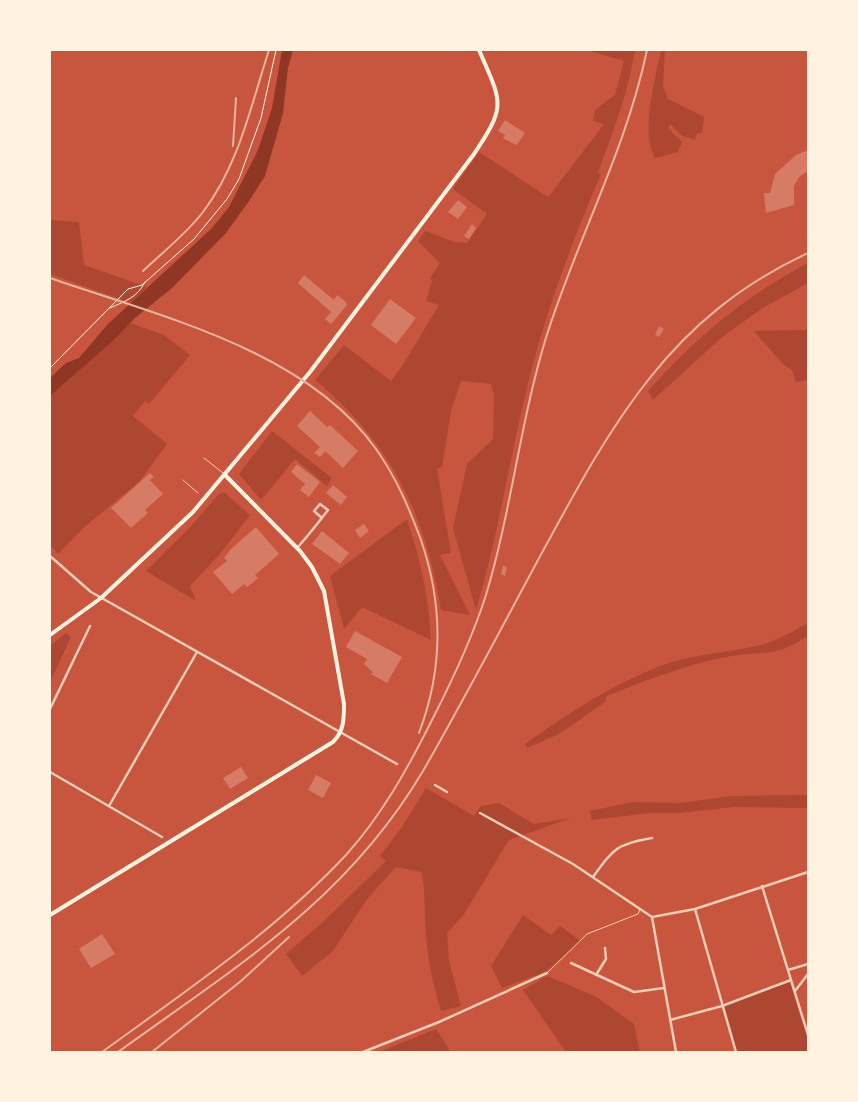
<svg xmlns="http://www.w3.org/2000/svg" width="858" height="1102" font-family="Arial,sans-serif">
<style>
.green{fill:#ae4732}
.water{fill:#8f3625}
.building{fill:#d67c66}
.lines{fill:none;stroke-linecap:round;stroke-linejoin:round}
.path{stroke:#fff3e0;stroke-width:1}
.service{stroke:#f1ccb7;stroke-width:1}
.minor{stroke:#f1ccb7;stroke-width:2.5}
.secondary{stroke:#fff3e0;stroke-width:4}
.primary{stroke:#fff3e0;stroke-width:4}
.rail{stroke:#e9b49f;stroke-width:2}
</style>
<rect width="100%" height="100%" fill="#c8553d"/>
<path class="green" d="M586,50H635C628,93 613,132 598,172L601,174C570,246 543,319 525,396C508,467 497,540 476,610L453,528L467,464L493,439L494,396L491,384L461,381L451,411L442,467L437,469L451,553L440,555L470,615L441,610C425,513 391,443 315,380L344,345L391,381L401,368L439,305L426,301L432,281L430,278L440,263L418,241L425,231L455,242L467,243L487,214L453,189L479,152L548,197L553,191L601,128L603,124L593,121L595,110L615,95L624,61Z
M661,50H665L663,86L668,99L704,117L702,133H697L695,140L681,135L670,124L668,128L682,142L678,152L655,158C640,130 655,81 661,50Z
M50,220L79,222L84,265L147,287L131,303L50,274Z
M808,263V283L761,309L721,338L653,400L648,391C699,335 741,299 808,263Z
M130,323L164,335L190,355L149,404L145,401L133,416L167,444L139,482L82,529L58,554L50,545V396L115,339Z
M808,330V380L796,382L792,370L783,364L754,331Z
M272,431L332,478L327,486L295,459L261,500L239,474Z
M224,492L250,515L219,555L190,586L196,601L146,571L192,525L219,494Z
M407,519C420,559 429,597 431,640L362,607L344,629L330,576Z
M808,623V636C776,657 766,651 732,656C693,662 643,681 607,696L605,702L559,734L527,748L525,744C568,713 613,684 663,665C694,654 725,653 756,646C775,642 792,632 808,623Z
M66,633L71,637L50,682V646Z
M426,788L474,816L481,806L499,803L534,824L571,818L509,840L464,914L447,933L449,961L461,1006L441,1011C435,990 429,968 427,946C424,921 426,897 422,872L396,867L367,899L333,951L302,976L286,954L322,923L386,861L380,856L402,827Z
M808,795V808L734,807L679,813H649L592,820L590,811L633,802L680,803L732,796Z
M523,915L551,935L560,926L581,941L545,972L502,988L491,966Z
M547,976L595,996L634,1024L640,1052H566L523,990Z
M790,982L808,1040V1052H737L723,1006Z
M436,1029L451,1052H379Z"/>
<path class="water" d="M282,50H293L288,68L283,113L265,176L249,201L226,233L172,288L135,318L115,339L50,396V378L66,363L79,358L108,324L211,229L229,207L258,150L272,108Z"/>
<path class="building" d="M505,120L525,133L517,145L506,140L503,138L505,135L498,131Z
M808,150V171L799,177L794,186V205L766,213L764,193H770L775,174L796,155Z
M458,200L467,207L458,219L448,212Z
M472,224L476,228L469,239L464,236Z
M304,275L334,300L337,295L345,301L347,305L331,324L325,319L331,312L298,283Z
M390,299L416,318L396,344L371,325Z
M659,326L664,329L659,337L655,335Z
M310,411L327,427L330,425L358,451L343,468L325,451L320,457L314,453L320,447L297,426Z
M297,464L320,482L309,497L300,490L305,484L291,472Z
M150,473L154,477L150,480L163,494L145,510L148,513L131,528L111,508Z
M333,485L347,497L341,505L326,493Z
M364,524L369,531L360,538L355,530Z
M256,527L279,554L255,575L258,578L247,587L244,584L232,594L213,572L227,561L224,558L231,549Z
M322,531L349,553L340,564L312,544Z
M503,565L507,568L505,576L501,574Z
M355,631L402,657L387,683L371,674L373,672L364,664L367,659L346,647Z
M241,767L248,778L230,789L223,778Z
M316,775L331,783L323,798L308,790Z
M102,934L115,954L91,968L79,949Z"/>
<g class="lines">
<path class="path" d="M110,308C125,301 137,298 145,282
M50,368L128,289L142,285L194,239L227,199L239,179L261,118L276,50"/>
<path class="service" d="M204,458L223,473
M183,480L198,493
M547,973L587,934L638,914L640,909"/>
<path class="minor" d="M297,548C308,536 318,523 328,510L320,504L314,511L322,518
M50,556L91,592L397,764
M50,709L90,626
M50,772L162,837
M435,785L447,792
M109,806L197,652
M480,813L573,864L652,917
M593,877C614,848 617,844 652,838
M762,886L808,1035
M695,909L736,1052
M652,917L695,909L808,872
M652,917L676,1052
M571,963L634,992L664,988
M788,970L808,964
M596,975L606,959L605,948
M795,991L808,974
M670,1020L722,1006L791,980
M363,1052L439,1022L547,973"/>
<path class="secondary" d="M50,915L333,742C344,731 344,719 344,704L324,591L312,567L300,551L225,475"/>
<path class="primary" d="M50,635L101,598L193,512L310,372L474,154C507,105 502,103 479,50"/>
<path class="rail" d="M233,146L236,98
M143,271C163,252 186,234 203,212C239,165 251,105 269,50
M50,278C159,316 306,350 376,449C396,477 409,508 421,540C443,604 443,670 419,733
M102,1052C186,991 275,931 346,855C382,815 408,768 432,720C453,679 472,639 486,595C511,512 520,424 545,341C575,243 626,151 647,50
M118,1052C237,966 346,901 423,771C465,698 504,623 544,549C613,422 670,317 808,253
M152,1052L241,981L289,937"/>
</g>
<rect width="858" height="1102" fill="none" stroke="#fff3e0" stroke-width="102"/>
</svg>
